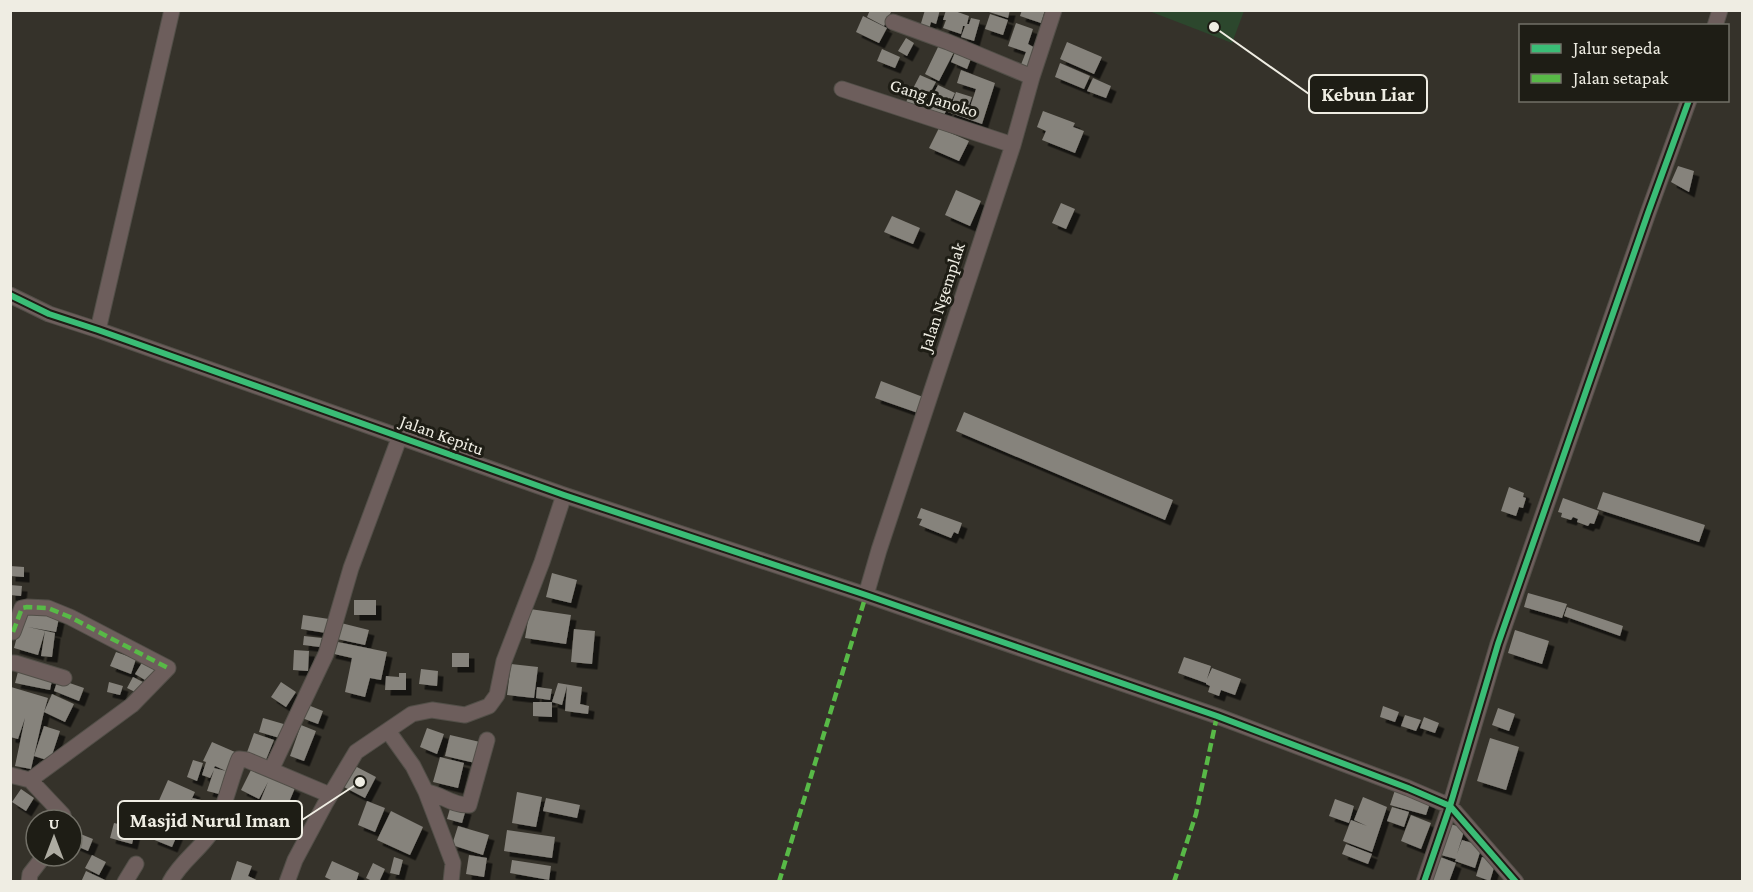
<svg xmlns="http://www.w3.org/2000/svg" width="1753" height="892" font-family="'Crimson Pro',serif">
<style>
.green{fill:#2c472d}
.building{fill:#86837c;filter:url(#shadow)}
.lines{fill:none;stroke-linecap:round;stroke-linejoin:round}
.minor-casing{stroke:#524f48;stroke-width:17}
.minor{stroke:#6d5e5c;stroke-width:15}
.quiet{stroke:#58b947;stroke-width:4.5;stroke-dasharray:9 4.5;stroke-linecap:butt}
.cycleway-casing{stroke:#1e1d15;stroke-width:10}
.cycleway{stroke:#3abd76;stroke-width:6}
.labels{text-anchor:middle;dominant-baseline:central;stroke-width:6;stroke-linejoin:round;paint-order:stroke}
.street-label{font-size:18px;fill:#efede3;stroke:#1e1d15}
.leader{fill:none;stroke:#efede3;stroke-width:2}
.callout-dot{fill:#efede3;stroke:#1e1d15;stroke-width:2}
.callout{fill:#1e1d15;stroke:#efede3;stroke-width:2}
.callout-label{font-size:20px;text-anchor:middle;font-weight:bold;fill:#efede3}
</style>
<defs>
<filter id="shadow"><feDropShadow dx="5.5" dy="5.5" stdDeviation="0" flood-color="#0009"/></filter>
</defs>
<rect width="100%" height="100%" fill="#35322a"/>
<path class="green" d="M1149,11H1244L1232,43Z"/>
<path class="building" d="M870,10H888L891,12L884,26L867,17Z
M925,10H940L936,24L931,22L928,33L919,30Z
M946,10H952L969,16L967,24H969L971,18L980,20L974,41L961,37L965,26H963L961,34L943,28L946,20H943Z
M989,10H1010L1008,18L989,12Z
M1022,10H1045L1041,23L1020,16Z
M990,14L1008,20L1003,35L985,29Z
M863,16L887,28L879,43L856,32Z
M1016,23L1033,29L1028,44L1037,49L1029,71L1020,67L1026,52L1008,46Z
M906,38L914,43L907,56L898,51Z
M1067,42L1102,57L1094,74L1060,59Z
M939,45L954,52L939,81L925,74Z
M882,49L900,57L895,68L877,61Z
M956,50L972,56L967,69L951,62Z
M1060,63L1090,76L1084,89L1055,77Z
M961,70L995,83L982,124L948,112L951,104L969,110L976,89L957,83Z
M920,75L936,82L920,112L905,104Z
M1093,78L1111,86L1106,98L1087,91Z
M938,85L955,93L943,117L926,108Z
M956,92L972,97L968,108L952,103Z
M1043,111L1075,123L1073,127L1084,131L1075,153L1042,140L1046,131L1037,127Z
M939,128L969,141L959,161L929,148Z
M1678,166L1694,171L1689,192L1671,182Z
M956,190L981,201L970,226L945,215Z
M1061,203L1075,209L1066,229L1052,223Z
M892,216L920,228L913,244L884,232Z
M881,381L923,397L918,413L875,398Z
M964,412L1173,500L1165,520L956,431Z
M1509,487L1524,493L1523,497L1526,498L1523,508L1519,507L1516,516L1501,511Z
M1603,492L1705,525L1699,542L1597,509Z
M1563,498L1599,511L1594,524L1590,523L1588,526L1577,522L1578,519L1573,517L1571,520L1561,517L1562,513L1558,512Z
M921,508L962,523L958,534L954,532L951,538L919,525L922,519L917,518Z
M10,566L24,567V577L10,576Z
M552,573L577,580L571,603L546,597Z
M10,585L22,586L21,596L10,595Z
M1528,593L1567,604L1562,618L1524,607Z
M354,600H376V615H354Z
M1567,607L1623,626L1620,636L1564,616Z
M530,609L571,615L566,644L525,638Z
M24,610L59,618L56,632L28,627L55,633L52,657L41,656L45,631L38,655L14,648Z
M303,615L329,619L326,633L301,629Z
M341,623L369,630L365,645L337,639Z
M574,629L595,631L592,664L571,662Z
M1515,630L1549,641L1542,664L1508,653Z
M304,636L322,638L320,647L303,645Z
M333,641L387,652L381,680L370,678L365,697L345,692L352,658L330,653Z
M294,650L309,651L308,671L293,670Z
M116,652L136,659L131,674L110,666Z
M452,653H469V667H452Z
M1184,657L1211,666L1207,679L1212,668L1241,679L1235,695L1221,690L1219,696L1208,692L1210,686L1206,684V683L1178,673Z
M143,661L158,670L150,683L135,674Z
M511,664L538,667L534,698L507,695Z
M19,668L53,676L50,690L15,683Z
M421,669L438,671L437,686L419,684Z
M399,673H406V690H385L386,676L399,677Z
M133,677L143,682L137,693L127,688Z
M58,679L84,688L79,701L54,691Z
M109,682L123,686L120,695L107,692Z
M281,682L296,692L286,707L271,697Z
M558,683L582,687L580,704L589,706L588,714L565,711L567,686L562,705L552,702Z
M11,687L48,698L44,712L52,694L74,704L65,722L44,712L31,769L15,766L25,718L18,739L10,737Z
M537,687L552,689L550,700L536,698Z
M533,702H552V717L533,716Z
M308,705L323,711L318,724L302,718Z
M1383,706L1399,712L1395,722L1380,717Z
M1498,708L1515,714L1509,731L1492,725Z
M1405,715L1421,720L1416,731L1401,726Z
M1424,717L1439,723L1435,733L1420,728Z
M263,718L287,725L283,739L259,732Z
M301,725L316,731L304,761L290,756Z
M44,726L60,731L50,761L34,756Z
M427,728L444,734L437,754L420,747Z
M254,733L274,740L265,762L246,755Z
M450,735L480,742L475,763L445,756Z
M1490,738L1519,747L1506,790L1477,781Z
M212,742L235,752L226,771L215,766L214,768L226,771L219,794L207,791L214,770L210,778L202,775L206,762L203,761Z
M440,757L464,763L458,788L433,782Z
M193,760L203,763L197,781L187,777Z
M355,766L376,777L365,798L344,787Z
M252,768L295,788L284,814L259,804L268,782L259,799L241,790Z
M168,780L195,792L179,826L153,814Z
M21,789L34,798L26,811L12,802Z
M1395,790L1431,800L1426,815L1390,805Z
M517,792L542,797L536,827L512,823Z
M1363,797L1387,807L1372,852L1343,841L1351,820L1367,826L1354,820Z
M192,798L215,803L211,819L189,815Z
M546,798L580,805L577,818L543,811Z
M1335,799L1354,806L1349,823L1329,816Z
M367,801L385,808L375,832L358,825Z
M451,805L466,809L462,823L447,819Z
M1392,807L1409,812L1404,827L1387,821Z
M391,811L423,827L410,855L377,840Z
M1411,815L1431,823L1421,849L1401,841Z
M114,823L136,828L132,844L110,838Z
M1446,823L1465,828L1457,854L1462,840L1482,846L1475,868L1455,861L1456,859L1437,854Z
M157,825L178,833L172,847L152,839Z
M458,826L489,835L483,855L452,845Z
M507,830L555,837L552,858L504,851Z
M73,831L93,839L88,851L72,844Z
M1346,844L1372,854L1368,864L1342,854Z
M92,855L106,862L99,875L85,868Z
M469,855L487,858L484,877L466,874Z
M1435,855L1456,863L1449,882H1426Z
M394,857L403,860L399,875L390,873Z
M1482,857L1496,861L1490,881L1476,876Z
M512,860L551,866L549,880L510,873Z
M237,861L252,866L248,876L261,882H230Z
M332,861L359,873L356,882H335L325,877Z
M373,863L385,869L379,882H374L366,878Z
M86,871L105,880V882H81Z"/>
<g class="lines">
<g class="minor-casing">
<path id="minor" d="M893,22L948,42L1032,77
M1715,26L1720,10
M842,89L1013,145
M10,295L49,314L98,330L564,495L866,595L1217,716L1408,788L1450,806L1516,882
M98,330L172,10
M866,595L879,550L1013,145L1032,77L1054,10
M13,632L22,608L27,607L48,608L70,617L168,668L132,705L30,780
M10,663H15L64,678
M388,731L413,766L426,792L453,863L451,882
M271,770L326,654L351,568L400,436
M10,775L30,780L63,815L64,820
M426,792C441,794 453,806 469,805L487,740
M29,882L30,874L44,856
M125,882L136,864
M170,882C180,863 198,851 210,834C224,813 229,783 239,759L247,760L330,795
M287,882L295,860L325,804L356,752L412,714L432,710L465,715L489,706L497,695L504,661L542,562L564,495
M1424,882L1450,806L1498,644L1648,213L1689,100"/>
</g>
<use href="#minor" class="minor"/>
<path class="quiet" d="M13,632L22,608L27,607L48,608L70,617L168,668
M779,882L866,595
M1174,882L1196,814L1217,716"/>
<g class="cycleway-casing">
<path id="cycleway" d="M10,295L49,314L98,330L564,495L866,595L1217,716L1408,788L1450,806L1516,882
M1424,882L1450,806L1498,644L1648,213L1689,100"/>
</g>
<use href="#cycleway" class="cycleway"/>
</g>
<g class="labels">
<g class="street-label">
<text transform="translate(934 98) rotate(18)">Gang Janoko</text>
<text transform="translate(942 297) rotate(-72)">Jalan Ngemplak</text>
<text transform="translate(442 435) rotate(20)">Jalan Kepitu</text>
</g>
</g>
<path class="leader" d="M1214 27L1309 94M360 782L302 820"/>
<g class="callout-dot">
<circle cx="1214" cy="27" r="6"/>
<circle cx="360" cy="782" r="6"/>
</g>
<g class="callout">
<rect x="1309" y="75" width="118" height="38" rx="6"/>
<rect x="118" y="801" width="184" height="38" rx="6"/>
</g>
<g class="callout-label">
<text x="1368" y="101">Kebun Liar</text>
<text x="210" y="827">Masjid Nurul Iman</text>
</g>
<rect width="1753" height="892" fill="none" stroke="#efede3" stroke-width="24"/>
<rect x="1519" y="24" width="210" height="78" fill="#1e1d15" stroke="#727067" stroke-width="1.5"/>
<rect x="1531" y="44" width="30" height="9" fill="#3abd76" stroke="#727067" stroke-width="1.5"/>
<text x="1573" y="54" font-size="18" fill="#efede3">Jalur sepeda</text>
<rect x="1531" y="74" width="30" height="9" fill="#58b947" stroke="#727067" stroke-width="1.5"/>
<text x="1573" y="84" font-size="18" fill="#efede3">Jalan setapak</text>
<g transform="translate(54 838)"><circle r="28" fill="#1e1d15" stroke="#727067" stroke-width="1.5"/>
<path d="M0-4.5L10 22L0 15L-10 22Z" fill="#aeaca2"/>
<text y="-9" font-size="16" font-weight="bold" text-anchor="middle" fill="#efede3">U</text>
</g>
</svg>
